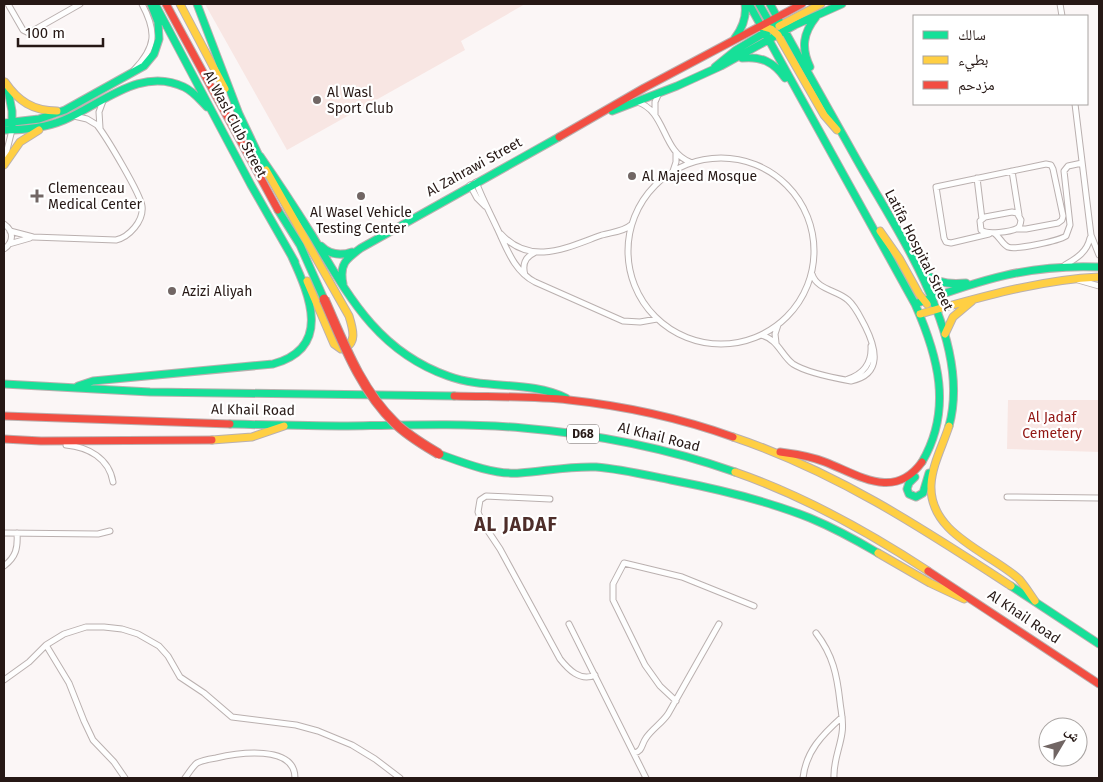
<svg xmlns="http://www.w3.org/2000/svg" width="1103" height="782" font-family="'Fira Sans','Noto Naskh Arabic',sans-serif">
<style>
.green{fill:#f8e6e3}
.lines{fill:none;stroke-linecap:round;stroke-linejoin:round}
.street-casing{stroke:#bab0af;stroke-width:7}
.fast-casing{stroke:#bab0af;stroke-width:9}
.slow-casing{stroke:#bab0af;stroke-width:9}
.jam-casing{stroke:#bab0af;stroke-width:9}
.street{stroke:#fefefe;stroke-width:5}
.fast{stroke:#16e098;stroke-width:7}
.slow{stroke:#ffcf43;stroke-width:7}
.jam{stroke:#f24e42;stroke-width:7}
.jam-bridge-casing{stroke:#b6a3a1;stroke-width:11;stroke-linecap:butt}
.jam-bridge{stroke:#f24e42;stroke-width:9}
.poi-dot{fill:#716664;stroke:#fff;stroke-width:2}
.labels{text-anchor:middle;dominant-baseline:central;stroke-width:4.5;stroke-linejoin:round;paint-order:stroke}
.shield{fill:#fff;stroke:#675d5b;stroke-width:1}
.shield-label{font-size:12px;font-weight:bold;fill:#261815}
.poi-label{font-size:14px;fill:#261815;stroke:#fff;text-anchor:start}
.street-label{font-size:14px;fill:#261815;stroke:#fff}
.park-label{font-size:14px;fill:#921714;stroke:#fff}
.district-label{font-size:19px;font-weight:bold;letter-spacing:1px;fill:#4e2e2a;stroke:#fff}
</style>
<rect width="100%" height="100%" fill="#fbf6f6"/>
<path class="green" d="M205,4H525L461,41L465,50L287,150Z
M1008,400H1099V452L1007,449Z"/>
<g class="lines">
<g class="street-casing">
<path id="street" d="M8,4L23,30L29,33L80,4
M1060,4L1062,16
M134,70C156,47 157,32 142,4
M637,102C666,110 662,152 690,162
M1075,104L1091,235L1099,255
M655,115V102L659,93
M100,128L99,112L103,101
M628 251a93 93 0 1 1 186 0a93 93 0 1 1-186 0Z
M4,162L12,130
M673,171L676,162V153
M1012,171L1019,215
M977,178L982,219
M476,182C482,198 490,213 497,228C507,249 514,271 535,282L623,321L640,322L657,319
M470,185L477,198L485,206
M1012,212L1017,213L1021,220C1020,224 1021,225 1018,228C1011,232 987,235 981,230L980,221L985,217Z
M4,224C14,231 14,242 4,249
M10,231L33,237L116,240C129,237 144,221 142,206C140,193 107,138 97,125L87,119L74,116
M994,233C1000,237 1002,244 1008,247C1016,250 1058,241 1066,236L1070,225L1064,171L1068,166L1082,163
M501,234C531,267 568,247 602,235C612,232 623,232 631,225
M989,234L951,243L946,242L944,238L936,187L1046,164L1051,165L1053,169L1063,216L1062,220L1058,223L1026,229H1016
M9,244L30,238
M1065,265C1077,258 1087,252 1090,238
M525,275C522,265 525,257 534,253
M1078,280L1099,286
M761,335C778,339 781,355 793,364C807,373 834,378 851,381C883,374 876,348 865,326C860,317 856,307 848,300C837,290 817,290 812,274
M776,343L775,334L778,325
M848,379C863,374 872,363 871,346
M66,445C88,447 109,458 113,482
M1007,497L1099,498
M550,499L486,496L480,500L478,512L482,522L500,549L560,659C568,669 580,682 595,675
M4,533L98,534L110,531
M4,566C16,557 18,548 17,533
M569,624L646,778
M816,633C833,655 837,675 840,702C841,712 844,722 842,733C840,748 833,762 834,778
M46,645L69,683L84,721L93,740L114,762L125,778
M4,680L29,662L46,645L64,634L86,627H104L122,629L138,634L159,646L168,656L180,677L204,693L232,717L296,725L318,731L352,745L375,759L400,778
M676,701L660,686L645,665L613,600V584L624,563L682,577L754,606
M634,753C643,751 641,745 646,738C652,729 662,723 668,714L719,624
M185,778C189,773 192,767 197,763C203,760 210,759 216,758C237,753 295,744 295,778
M803,778C806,751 822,735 842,717"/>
</g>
<g class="fast-casing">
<path id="fast" d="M155,4L251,185L295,262
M197,4L239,114L261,160
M749,4L915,304C938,356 953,409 922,462
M759,4L767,18L773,24
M770,4C798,56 828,108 857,160C898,233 973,339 949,426
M735,38C743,27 747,17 745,4
M742,58C761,56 774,62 785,78
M715,67L736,50L771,29L777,17
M810,67C801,48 803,33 816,17
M8,90L12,111V126
M612,111L677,86L721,66L795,25L842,4
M4,123L39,119L65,110L144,66L154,54L159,39L158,22L151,4
M4,130C24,130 45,128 64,120C102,104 141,66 184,87C193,91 200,100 207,107
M260,156C278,182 295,208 312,235C348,295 377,351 448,376C486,390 529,380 566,398
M278,210L300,245L324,299
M321,246C330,255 340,256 352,252
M918,267C933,282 945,285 966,283
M343,284C339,264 346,259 361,248L559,137
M915,304C980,280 1029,264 1099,267
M4,384L150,392L454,396
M78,386L93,381L273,364C332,348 310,296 292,257
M230,424C270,425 309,426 348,426C407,425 465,423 523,428C595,434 667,448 735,472
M439,454C464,463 494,475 520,473C546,471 570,466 596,467C621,469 646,475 671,480C718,489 765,500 810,518C834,528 856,540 878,553
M915,477L909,483L907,489L909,494L916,497L923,493L929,473
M1011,586L1099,644"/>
</g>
<g class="slow-casing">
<path id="slow" d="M180,4L225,89
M761,26L771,29L778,35L824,115L837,130
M779,26L821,4
M5,82C18,101 33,111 57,111
M4,165L20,142L39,130
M266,170L349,316C353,329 358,345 341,349L334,344L307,281
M880,231L899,258L919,294L927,304
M920,314C979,298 1037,280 1099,277
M945,334L953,317L972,301
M949,426C943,445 932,465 931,485C929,534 989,552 1019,579C1025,586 1030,594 1035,601
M733,437C835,471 922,528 1011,586
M212,440L252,437L284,426
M735,472C804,496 867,531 928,571
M878,553L930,583L964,599"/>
</g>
<g class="jam-casing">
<path id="jam" d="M166,4L278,210
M559,137L644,88L802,4
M454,396C492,397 531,396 569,400C625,406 680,418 733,437
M4,416L230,424
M4,439L41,441L212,440
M780,452C796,454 810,456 825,462C859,475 894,501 922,462
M928,571L1099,684"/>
</g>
<use href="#street" class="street"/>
<use href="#fast" class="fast"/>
<use href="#slow" class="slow"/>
<use href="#jam" class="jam"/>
<g class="jam-bridge-casing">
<path id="jam-bridge" d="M324,299C343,342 360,389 395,423C408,436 424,445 439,454"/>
</g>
<use href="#jam-bridge" class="jam-bridge"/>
</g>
<g class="poi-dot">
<circle cx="317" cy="100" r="5"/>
<circle cx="632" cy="176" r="5"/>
<path d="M34.5 188.5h5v5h5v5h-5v5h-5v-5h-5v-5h5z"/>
<circle cx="361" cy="196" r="5"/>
<circle cx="172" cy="291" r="5"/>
</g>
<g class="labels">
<rect class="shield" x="567" y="424.5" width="32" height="19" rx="4"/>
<g class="shield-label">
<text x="583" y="434">D68</text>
</g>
<g class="poi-label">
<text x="327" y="92">Al Wasl<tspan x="327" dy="16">Sport Club</tspan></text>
<text x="642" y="176">Al Majeed Mosque</text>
<text x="48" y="188">Clemenceau<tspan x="48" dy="16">Medical Center</tspan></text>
<text x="361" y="212" text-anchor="middle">Al Wasel Vehicle<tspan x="361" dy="16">Testing Center</tspan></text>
<text x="182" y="291">Azizi Aliyah</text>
</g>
<g class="street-label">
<text transform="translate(235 124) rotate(62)">Al Wasl Club Street</text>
<text transform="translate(474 167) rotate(-29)">Al Zahrawi Street</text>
<text transform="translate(919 250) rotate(63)">Latifa Hospital Street</text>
<text transform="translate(253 410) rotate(1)">Al Khail Road</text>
<text transform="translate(659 437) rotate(14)">Al Khail Road</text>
<text transform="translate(1024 617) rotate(34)">Al Khail Road</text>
</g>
<g class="park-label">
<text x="1052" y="417">Al Jadaf<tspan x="1052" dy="16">Cemetery</tspan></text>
</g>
<g class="district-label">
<text x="516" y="524">AL JADAF</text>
</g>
</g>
<rect width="1103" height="782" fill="none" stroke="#261815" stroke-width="10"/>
<rect x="913" y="15" width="175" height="90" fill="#ffffff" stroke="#a8a3a1"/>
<rect x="923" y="31" width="25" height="8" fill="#16e098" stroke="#a8a3a1"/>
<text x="958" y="40" font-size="15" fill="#261815">سالك</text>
<rect x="923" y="56" width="25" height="8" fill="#ffcf43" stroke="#a8a3a1"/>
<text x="958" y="65" font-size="15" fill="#261815">بطيء</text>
<rect x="923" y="81" width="25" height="8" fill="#f24e42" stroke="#a8a3a1"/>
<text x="958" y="90" font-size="15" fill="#261815">مزدحم</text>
<g transform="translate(1063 742) rotate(52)"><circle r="24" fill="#ffffff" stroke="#a8a3a1"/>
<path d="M0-4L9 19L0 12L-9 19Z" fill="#716664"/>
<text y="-8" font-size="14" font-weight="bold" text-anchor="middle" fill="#261815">ش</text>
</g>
<path d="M18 38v8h85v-8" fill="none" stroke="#261815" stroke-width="2.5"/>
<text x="25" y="38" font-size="15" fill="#261815" stroke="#ffffff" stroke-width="4" paint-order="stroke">100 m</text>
</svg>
